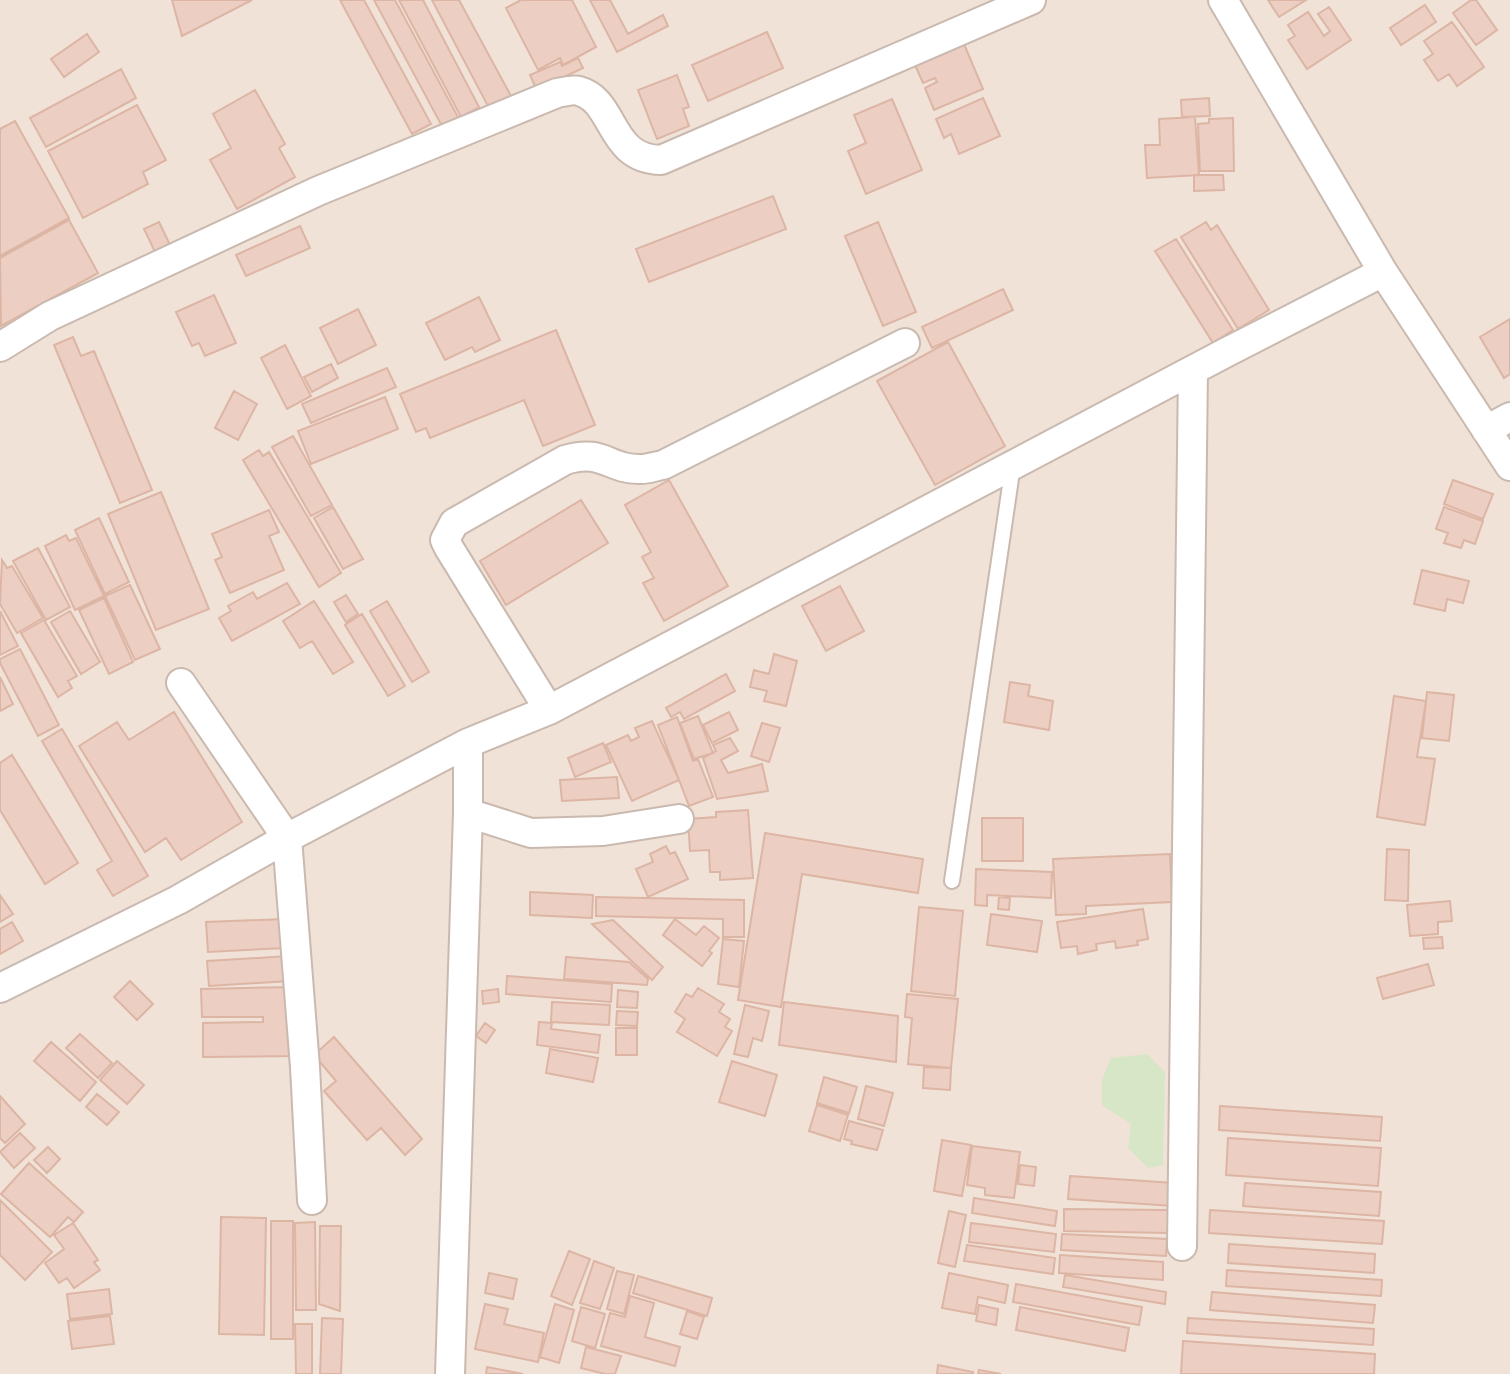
<svg xmlns="http://www.w3.org/2000/svg" width="1510" height="1374" font-family="Lato,sans-serif">
<style>
.residential{fill:#f0e2d7}
.green{fill:#d6e6c7}
.building{fill:#eccfc2;stroke:#ddb5a5;stroke-width:2}
.lines{fill:none;stroke-linecap:round;stroke-linejoin:round}
.service-casing{stroke:#cab9af;stroke-width:18}
.minor-casing{stroke:#cab9af;stroke-width:32}
.service{stroke:#fff;stroke-width:14}
.minor{stroke:#fff;stroke-width:28}
</style>
<rect width="100%" height="100%" fill="#faf1e7"/>
<path class="residential" d="M0,0H1510V1374H0Z"/>
<path class="green" d="M1147,1054L1165,1072L1163,1165L1148,1168L1128,1148L1131,1124L1102,1105V1080L1111,1058Z"/>
<path class="building" d="M172,0H252L182,36Z
M340,0H364L431,124L412,134Z
M374,0H395L459,119L443,128Z
M399,0H423L479,107L461,117Z
M432,0H459L511,96L489,108Z
M521,0H572L596,47L563,65L560,58L538,70L506,8Z
M590,0H610L628,34L663,15L668,26L617,52Z
M1268,0H1306L1279,17Z
M1471,0H1476L1497,30L1476,45L1453,13Z
M1425,5L1436,22L1401,45L1390,28Z
M1329,7L1351,40L1307,69L1288,40L1295,36L1288,25L1308,12L1324,36L1330,31L1318,14Z
M1452,22L1484,67L1457,86L1449,74L1438,81L1424,60L1433,54L1424,41Z
M767,32L783,68L708,101L692,65Z
M87,34L99,52L64,77L51,59Z
M964,44L983,89L934,110L925,88L937,82L935,78L923,83L915,65Z
M578,58L583,68L566,76L567,80L538,93L530,75L560,62L562,66Z
M121,69L136,98L46,147L30,118Z
M677,75L689,107L683,109L689,126L657,139L638,90Z
M255,90L285,144L279,148L295,177L237,209L210,160L231,148L213,114Z
M983,98L1000,136L959,154L951,134L944,138L936,119Z
M1209,98L1210,116L1182,117L1181,100Z
M892,99L922,170L866,194L848,151L866,143L854,115Z
M137,105L166,160L143,172L148,184L83,218L48,151Z
M1195,117L1199,175L1147,178L1145,145H1160L1159,119Z
M1233,118L1234,171H1200L1198,124L1209,123V119Z
M15,121L69,218L0,256V129Z
M1194,175H1223L1224,190L1194,191Z
M773,196L786,229L649,282L636,249Z
M69,220L98,273L1,326L0,258Z
M159,222L171,247L156,254L144,229Z
M878,222L916,312L883,326L845,236Z
M1206,222L1211,230L1217,225L1269,310L1238,329L1181,237Z
M300,226L310,248L246,276L236,255Z
M1176,239L1233,330L1213,343L1155,251Z
M1003,289L1013,310L932,348L922,327Z
M214,295L236,343L205,356L199,343L192,346L176,312Z
M479,297L500,340L475,352L472,347L445,360L426,323Z
M358,309L376,345L338,364L320,328Z
M1510,319V374L1504,378L1480,337Z
M556,330L595,425L543,446L524,400L430,438L426,428L416,432L400,394Z
M73,337L81,356L94,351L152,490L120,503L54,345Z
M948,342L1005,446L935,485L877,381Z
M285,345L311,396L287,409L261,358Z
M331,364L338,378L312,392L304,377Z
M387,368L396,387L311,423L302,404Z
M234,391L257,404L238,440L215,428Z
M385,397L398,429L311,464L298,431Z
M293,436L332,505L311,516L272,447Z
M259,450L263,456L269,452L341,573L319,587L243,460Z
M669,480L728,586L664,621L643,583L654,578L642,557L651,552L625,505Z
M1453,480L1493,494L1483,519L1444,504Z
M161,492L209,609L156,630L108,514Z
M581,500L608,543L506,605L480,561Z
M333,507L363,559L343,569L314,518Z
M1444,507L1483,521L1475,544L1464,540L1461,548L1444,543L1448,533L1436,529Z
M269,510L279,532L269,536L284,570L230,593L215,560L222,557L212,534Z
M99,518L129,582L105,594L75,530Z
M66,535L69,541L76,538L104,596L75,610L45,546Z
M38,548L70,607L46,620L13,561Z
M2,560L7,568L12,566L43,618L17,633L0,604Z
M1422,570L1469,581L1463,603L1447,599L1445,611L1414,604Z
M287,583L300,604L232,641L219,618L231,611L228,606L253,592L257,599Z
M130,585L160,649L135,660L105,596Z
M840,586L864,631L826,651L802,606Z
M346,595L358,614L346,622L334,602Z
M104,598L133,662L109,674L79,610Z
M314,601L353,662L333,674L312,641L300,648L283,621Z
M387,601L429,672L412,682L370,611Z
M0,611L18,646L0,655Z
M70,611L100,662L81,674L51,622Z
M362,614L405,686L388,696L345,625Z
M44,620L77,676L68,681L72,688L58,697L21,633Z
M20,649L59,725L38,736L0,663V659Z
M774,654L797,661L786,706L764,701L767,691L750,687L754,670L769,674Z
M726,674L735,691L684,719L680,712L671,717L666,708Z
M0,677L13,704L0,711Z
M1010,682L1030,685L1028,696L1053,701L1049,730L1004,722Z
M1427,692L1454,695L1449,741L1422,738Z
M1394,696L1426,701L1417,757L1435,759L1425,825L1377,817Z
M174,712L242,822L181,860L166,838L145,852L79,746L117,722L129,740Z
M729,712L738,730L712,743L703,725Z
M698,716L713,753L694,759L680,723Z
M677,717L693,761L698,759L713,797L689,806L658,725Z
M652,721L679,780L632,801L606,745L628,735L631,741L639,737L635,728Z
M762,723L780,728L769,762L751,756Z
M62,729L148,876L113,896L97,870L112,861L42,741Z
M730,738L738,751L721,760L728,773L762,764L768,791L717,799L703,758L716,751L713,745Z
M603,743L611,762L575,777L568,758Z
M12,755L78,863L45,884L0,810V763Z
M617,777L619,798L562,801L560,780Z
M748,810L753,878L720,880V872H710L709,850L690,851L688,819L716,817V812Z
M982,818H1023V861H982Z
M765,833L923,859L918,893L802,874L781,1007L738,1000Z
M666,846L670,854L675,852L688,879L648,897L636,869L653,862L650,854Z
M1387,849L1409,850L1408,901L1385,900Z
M1170,854L1172,902L1086,906V914L1056,915L1053,859Z
M976,869L1052,872L1051,898L987,895V906L975,905Z
M530,892L593,895L592,918L530,915Z
M0,895L13,914L0,922Z
M596,897L744,900V937H723V919L596,916Z
M999,897L1010,898L1009,910L998,909Z
M1450,901L1452,921L1438,922V934L1410,936L1407,905Z
M919,907L963,911L955,996L911,991Z
M1143,909L1148,939L1137,941L1138,945L1116,948L1115,941L1096,944L1097,950L1078,954L1077,946L1061,948L1057,922Z
M991,914L1042,921L1037,952L987,945Z
M283,919L285,948L208,952L206,922Z
M675,919L696,935L704,926L719,938L709,951L712,953L702,966L663,935Z
M613,920L663,967L652,980L592,924Z
M12,922L23,941L0,954V929Z
M1442,937L1443,948L1424,949L1423,938Z
M723,939L744,941L739,987L718,984Z
M289,956L290,981L209,986L207,961Z
M566,957L629,962L648,979L647,985L564,979Z
M1428,964L1434,985L1383,999L1377,978Z
M507,976L612,984L611,1002L506,994Z
M130,981L153,1004L137,1020L114,997Z
M293,987L295,1056L203,1057V1023L263,1022V1017H202L201,989Z
M698,988L724,1004L719,1012L730,1019L725,1027L732,1031L717,1056L677,1032L685,1019L675,1012L686,994L692,997Z
M498,989L499,1002L483,1004L482,991Z
M618,990L638,992L637,1008L617,1007Z
M907,994L958,999L951,1068L908,1064L912,1018L905,1017Z
M552,1002L610,1005L609,1025L551,1022Z
M784,1002L898,1016L896,1062L779,1045Z
M745,1005L769,1011L762,1041L753,1038L748,1057L734,1054Z
M617,1011L638,1012L637,1026L616,1025Z
M539,1022L552,1023L551,1029L600,1035L598,1053L537,1045Z
M485,1023L495,1030L486,1043L476,1036Z
M616,1028H637V1055H616Z
M80,1034L112,1063L98,1078L66,1048Z
M334,1037L422,1139L405,1155L381,1128L367,1140L324,1091L336,1081L314,1055Z
M51,1042L96,1082L80,1101L34,1061Z
M550,1049L598,1058L593,1082L546,1073Z
M117,1061L144,1085L127,1104L100,1080Z
M732,1061L777,1075L765,1116L719,1102Z
M924,1067L951,1068L950,1090L923,1088Z
M824,1077L857,1087L849,1113L817,1103Z
M866,1086L893,1093L884,1126L858,1119Z
M97,1094L119,1112L107,1125L86,1107Z
M0,1096L25,1124L5,1143L0,1138Z
M817,1105L848,1115L840,1141L809,1131Z
M1220,1106L1382,1117L1380,1141L1219,1130Z
M849,1121L883,1130L877,1150L851,1144L852,1141L844,1139Z
M20,1133L35,1148L14,1168L0,1152Z
M1228,1138L1381,1148L1378,1186L1226,1175Z
M942,1140L971,1145L962,1196L934,1191Z
M972,1146L1020,1152L1014,1198L985,1195V1188L967,1185Z
M48,1147L60,1159L47,1173L34,1160Z
M29,1163L83,1212L74,1222L68,1217L50,1237L1,1194Z
M1020,1165L1036,1167L1034,1186L1018,1184Z
M1070,1176L1174,1183L1173,1206L1068,1199Z
M1245,1183L1381,1192L1379,1216L1243,1206Z
M974,1198L1057,1211L1055,1226L972,1213Z
M0,1200L52,1252L25,1280L0,1255Z
M1064,1209L1168,1210V1233L1064,1231Z
M1210,1210L1384,1221L1382,1244L1209,1233Z
M949,1211L966,1215L955,1267L938,1263Z
M221,1217L266,1218L264,1335L219,1334Z
M271,1221H293V1339H271Z
M315,1222L316,1310H296L295,1223Z
M73,1223L98,1260L94,1262L100,1270L74,1288L67,1278L59,1283L45,1263L64,1249L54,1235Z
M971,1223L1056,1234L1054,1252L969,1242Z
M320,1226H341L340,1311L319,1304Z
M1062,1234L1167,1239L1166,1256L1061,1250Z
M1229,1244L1375,1254L1374,1273L1228,1263Z
M967,1245L1055,1258L1053,1274L964,1261Z
M569,1251L590,1259L572,1305L551,1296Z
M1060,1255L1163,1262V1280L1059,1273Z
M594,1261L614,1268L600,1309L580,1303Z
M1227,1270L1382,1280L1381,1296L1226,1286Z
M617,1271L634,1275L624,1314L607,1309Z
M489,1273L517,1279L513,1299L485,1293Z
M949,1273L1008,1285L1005,1303L978,1297L975,1314L942,1308Z
M1065,1275L1166,1292L1165,1304L1063,1287Z
M638,1276L712,1298L707,1316L633,1293Z
M1016,1284L1142,1307L1139,1325L1013,1302Z
M109,1289L112,1314L70,1319L67,1294Z
M1212,1292L1375,1305L1373,1323L1210,1310Z
M630,1296L654,1303L645,1337L680,1347L675,1366L601,1346L610,1313L625,1317Z
M485,1304L508,1309L504,1324L544,1333L538,1362L475,1349Z
M555,1304L574,1310L559,1363L540,1357Z
M979,1305L998,1309L996,1325L976,1321Z
M581,1307L605,1314L595,1348L572,1341Z
M1020,1307L1129,1328L1125,1351L1016,1330Z
M687,1311L704,1317L697,1339L680,1334Z
M110,1316L114,1344L72,1349L68,1321Z
M322,1318L343,1319L341,1374H320Z
M1188,1318L1374,1329L1373,1345L1187,1333Z
M295,1324H312V1374H296Z
M1183,1341L1375,1354L1374,1374H1181Z
M586,1347L621,1356L615,1374H605L581,1368Z
M938,1365L973,1372V1374H937Z
M487,1367L523,1374H486Z
M979,1370L1001,1374H978Z"/>
<g class="lines">
<g class="service-casing">
<path id="service" d="M952,881L1013,465"/>
</g>
<g class="minor-casing">
<path id="minor" d="M1223,0L1383,272L1510,466
M0,347L50,316L318,191L557,93C563,92 573,89 579,91C616,101 608,159 661,160L1031,0
M1486,430L1510,417
M181,683L287,838L305,1067L312,1200
M549,710L449,548L445,540L454,523L565,460C604,448 608,470 641,469C648,469 656,466 663,465L905,343
M468,813L531,833L603,831L679,819
M0,988L178,900L287,838L468,743L549,710L1227,352L1383,272
M1182,1246L1193,371
M450,1374L468,813V743"/>
</g>
<use href="#service" class="service"/>
<use href="#minor" class="minor"/>
</g>
</svg>
